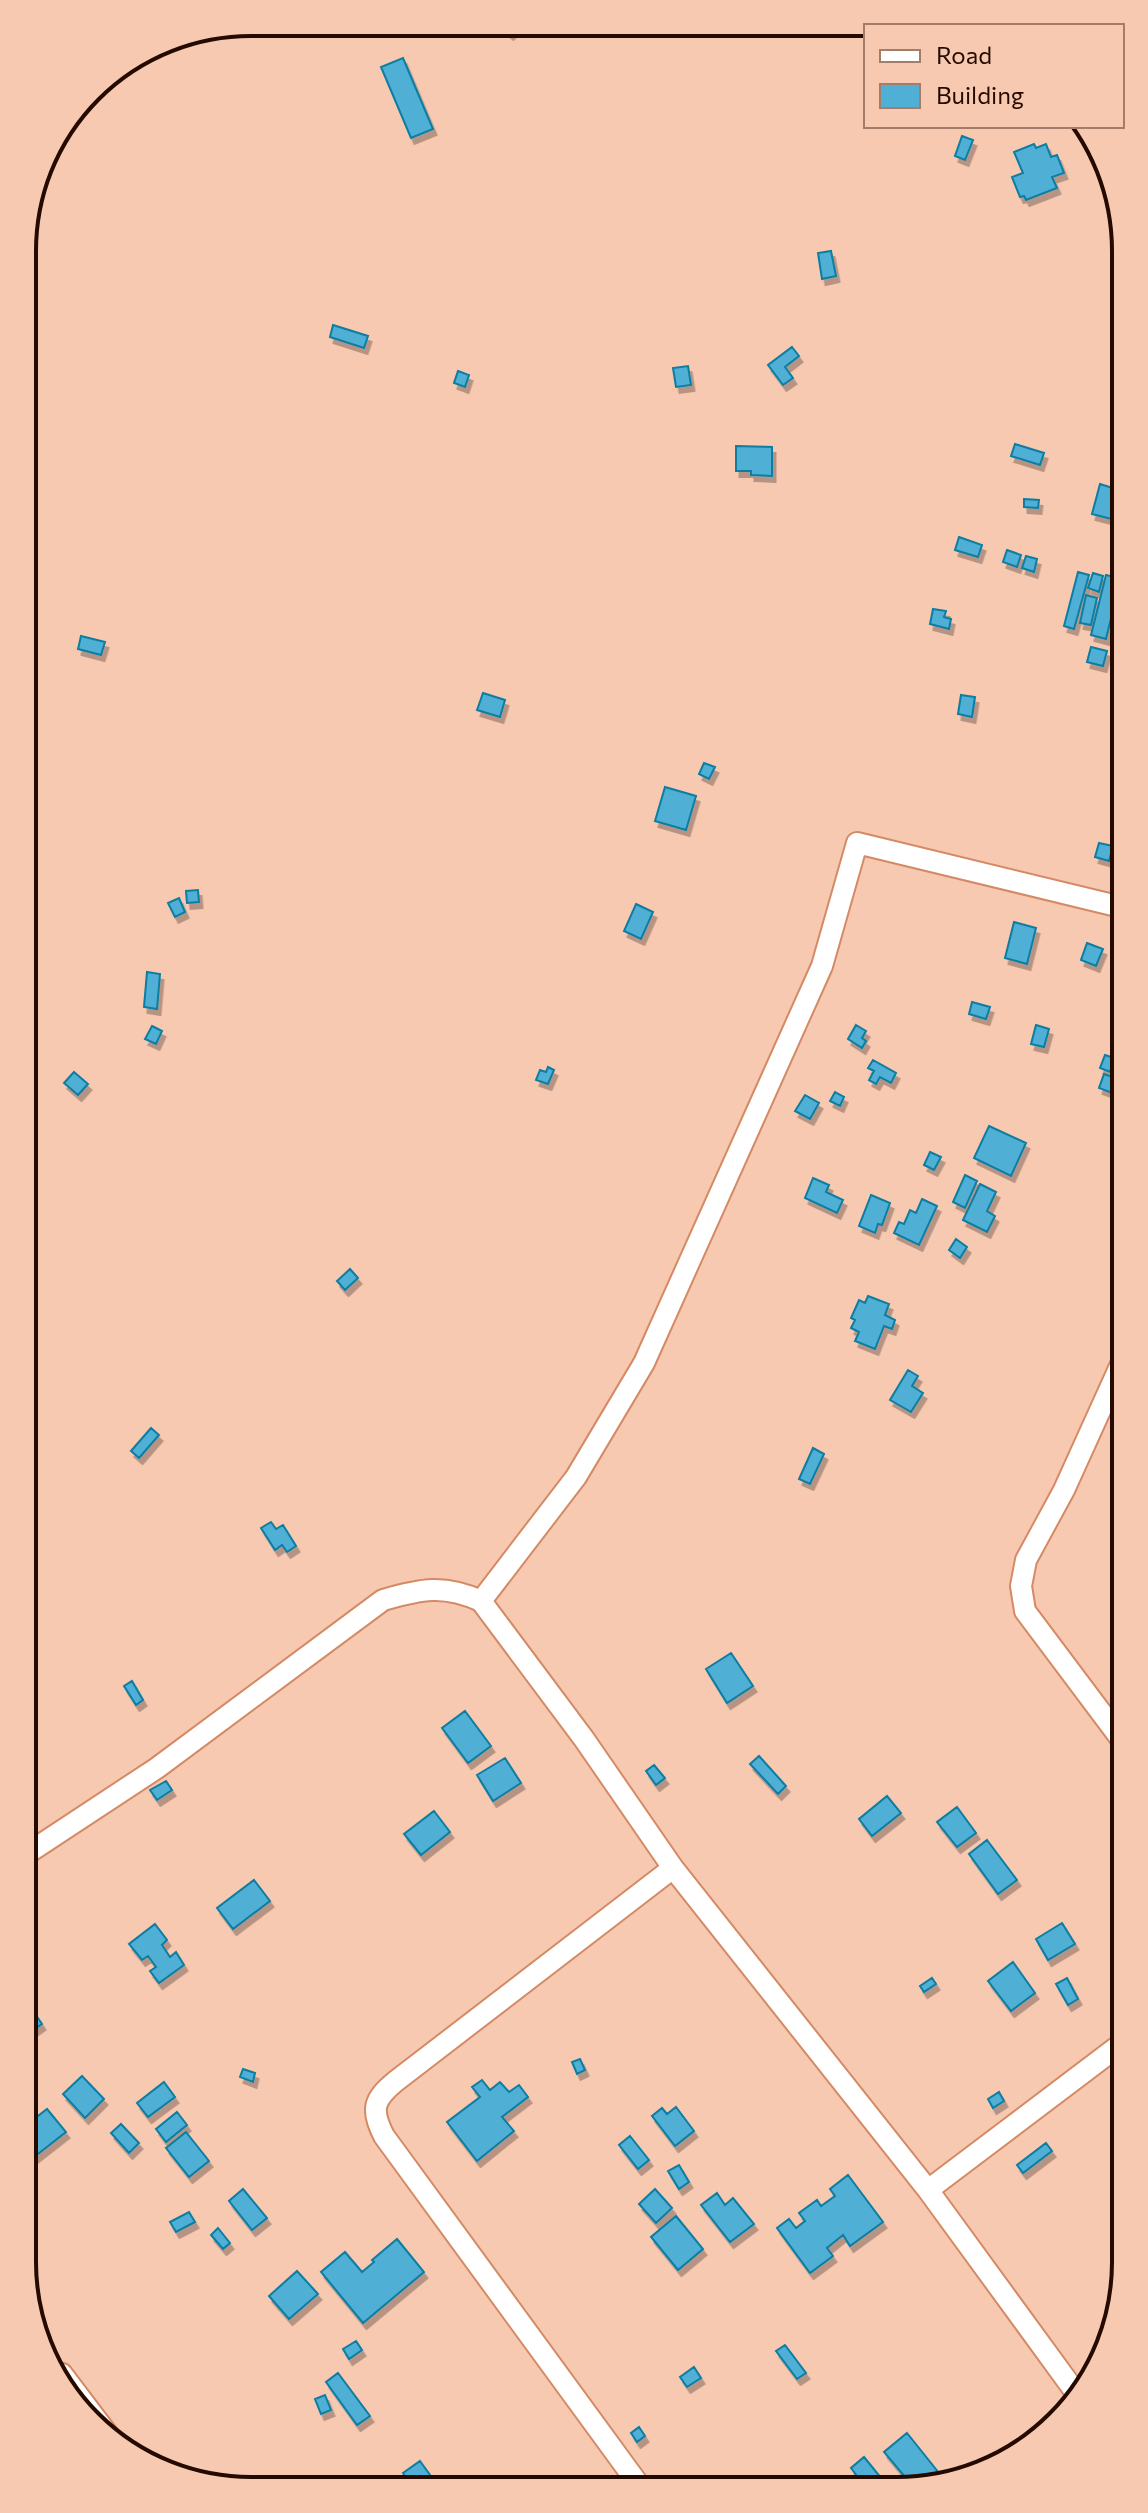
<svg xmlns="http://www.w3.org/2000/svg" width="1148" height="2513" font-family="Commissioner,sans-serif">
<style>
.building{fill:#50afd5;stroke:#0b7da2;stroke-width:2;filter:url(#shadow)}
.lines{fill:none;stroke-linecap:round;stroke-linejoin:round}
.minor-casing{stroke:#d48a64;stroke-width:24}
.minor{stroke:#fff;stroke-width:20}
.rim{fill:none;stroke:#250a00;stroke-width:4}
</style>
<defs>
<filter id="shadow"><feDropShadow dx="3.5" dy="6" stdDeviation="0" flood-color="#0004"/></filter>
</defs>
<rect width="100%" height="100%" fill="#f8c9b1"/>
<path class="building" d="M498,24H520L510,34Z
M403,58L433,129L411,138L381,67Z
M962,136L973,140L965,160L955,156Z
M1034,144L1036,148L1046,144L1051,157L1057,155L1064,173L1052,177L1057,188L1026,200L1024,196L1020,197L1012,177L1023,173L1014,152Z
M831,251L836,276L822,279L818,253Z
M333,325L368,336L364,348L330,337Z
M792,347L799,356L785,367L793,378L783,385L768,365Z
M688,366L691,385L676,387L673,368Z
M458,371L469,375L465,387L454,383Z
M1015,444L1044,453L1040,465L1011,456Z
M736,446L772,447V476L751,475V471H736Z
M1100,484L1119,490V521L1092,514Z
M1024,499L1039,500L1038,508L1024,507Z
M959,537L982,545L978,557L955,550Z
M1007,550L1021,555L1017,567L1003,562Z
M1026,556L1037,559L1034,572L1022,568Z
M1078,572L1089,575L1074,629L1064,626Z
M1093,573L1103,576L1099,592L1088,588Z
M1106,575L1119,578V585L1106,639L1091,635Z
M1086,595L1097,598L1091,625L1080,623Z
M933,609L946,611L944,617L951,619L949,629L930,624Z
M81,636L105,642L101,655L78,649Z
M1091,647L1107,651L1103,666L1087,662Z
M483,693L505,700L500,717L477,710Z
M961,695L975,697L972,717L958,714Z
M704,763L715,767L709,779L699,774Z
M665,787L696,796L686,830L655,821Z
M1099,843L1113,846L1109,861L1095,857Z
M198,890L199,902L187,903L186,891Z
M179,898L185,912L175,917L168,903Z
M636,904L653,912L641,939L624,931Z
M1014,922L1036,928L1027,964L1005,958Z
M1087,943L1103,949L1096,966L1081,960Z
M147,972L160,974L157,1009L144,1007Z
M972,1002L990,1007L986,1019L969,1014Z
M856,1025L866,1031L862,1038L866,1041L862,1048L848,1039Z
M1036,1025L1049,1029L1044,1047L1031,1044Z
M152,1026L162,1031L156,1044L145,1039Z
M1105,1055L1114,1058L1110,1072L1100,1068Z
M873,1060L896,1073L891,1083L880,1077L876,1084L869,1080L874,1071L868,1068Z
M548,1067L554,1070L548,1084L536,1080L540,1070L546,1072Z
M74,1072L88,1084L78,1095L64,1083Z
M1104,1074L1121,1080V1104L1113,1101L1115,1094L1099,1088Z
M835,1092L844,1097L840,1106L830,1101Z
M805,1095L819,1103L810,1119L795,1111Z
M989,1126L1026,1143L1011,1176L974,1158Z
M930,1152L941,1157L934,1170L924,1165Z
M965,1175L977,1181L965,1208L953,1202Z
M813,1178L829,1185L826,1192L843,1200L837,1213L805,1198Z
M980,1184L996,1192L987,1211L995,1216L987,1232L963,1220Z
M871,1195L890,1203L882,1225L878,1224L875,1233L859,1226Z
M922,1199L937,1206L919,1245L894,1233L899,1222L904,1224L910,1210L916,1213Z
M956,1239L967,1247L960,1258L949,1250Z
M350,1269L358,1278L345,1290L337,1281Z
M868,1296L889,1304L885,1315L895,1320L892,1329L884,1326L875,1349L855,1341L859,1332L851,1328L855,1320L851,1318L859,1300L865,1303Z
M908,1370L918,1376L912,1386L923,1393L911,1412L890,1400Z
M151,1428L159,1435L139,1458L131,1451Z
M813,1448L824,1454L810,1484L799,1479Z
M271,1522L276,1529L283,1525L296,1546L287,1552L282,1545L275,1550L261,1528Z
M731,1653L753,1686L727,1703L706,1669Z
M132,1681L143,1700L136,1705L124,1686Z
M465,1711L491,1746L468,1763L442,1728Z
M759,1756L786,1786L778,1794L750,1764Z
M505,1758L521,1783L493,1801L477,1775Z
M654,1765L665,1778L656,1785L646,1771Z
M166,1781L172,1790L157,1800L150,1790Z
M887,1796L901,1813L872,1836L859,1819Z
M957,1807L976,1833L957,1847L937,1822Z
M434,1811L450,1832L421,1855L404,1834Z
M987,1840L1017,1880L998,1894L969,1854Z
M254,1880L270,1901L233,1929L217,1908Z
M1062,1923L1075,1944L1048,1960L1036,1939Z
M155,1924L167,1940L162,1945L170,1957L176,1952L184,1965L159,1983L150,1971L156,1967L148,1956L142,1960L129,1944Z
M1013,1962L1035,1993L1011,2011L988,1981Z
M932,1978L936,1984L924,1992L920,1986Z
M1067,1978L1078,1999L1068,2005L1056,1984Z
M29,2005L42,2024L29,2033Z
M580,2059L585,2070L577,2074L572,2062Z
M243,2069L255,2073L253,2082L240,2077Z
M82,2076L104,2099L85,2118L63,2094Z
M482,2080L490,2090L500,2082L509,2092L519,2085L528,2097L502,2117L514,2131L477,2161L447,2122L480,2097L472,2087Z
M164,2082L175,2097L148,2117L137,2103Z
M999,2092L1004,2101L993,2108L988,2099Z
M676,2107L694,2131L675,2146L652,2116L662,2108L667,2114Z
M47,2109L66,2132L29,2161V2123Z
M177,2112L187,2125L166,2142L156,2129Z
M121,2124L139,2143L129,2153L111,2133Z
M186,2132L209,2161L189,2177L166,2148Z
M630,2136L649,2160L638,2169L619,2145Z
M1046,2143L1052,2151L1023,2173L1017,2165Z
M679,2165L689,2182L679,2189L668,2171Z
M1125,2167V2193L1113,2176Z
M848,2175L883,2222L850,2246L843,2235L827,2248L833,2256L810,2273L777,2228L789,2219L796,2228L805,2221L799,2213L817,2200L821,2206L835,2196L830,2189Z
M243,2189L267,2218L252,2230L229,2201Z
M655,2189L672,2208L656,2223L639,2204Z
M717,2193L725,2205L733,2198L754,2224L730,2242L701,2205Z
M189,2212L195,2222L176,2232L170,2222Z
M676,2216L703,2249L678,2270L651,2237Z
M218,2228L230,2243L223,2249L211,2235Z
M397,2239L424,2272L363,2323L321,2272L345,2252L362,2272L374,2262L372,2260Z
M297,2271L318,2294L289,2319L269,2296Z
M356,2341L362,2350L349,2359L343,2349Z
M785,2345L806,2373L797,2379L776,2351Z
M694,2367L701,2378L687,2387L680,2377Z
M338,2373L370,2416L357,2425L326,2382Z
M325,2395L331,2410L321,2414L315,2399Z
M639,2427L645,2436L637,2442L631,2433Z
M907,2433L939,2473L927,2483H910L884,2452Z
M864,2457L882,2479L876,2483L863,2484L851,2468Z
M420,2461L438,2486H411L403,2473Z"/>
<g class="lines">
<g class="minor-casing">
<path id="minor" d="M1122,1362L1064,1490L1026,1560L1021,1586L1025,1611L1124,1743
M481,1601L584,1739L673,1868L928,2190L1079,2397
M28,1853L157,1768L383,1600C421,1589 444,1584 481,1601L576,1477L644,1363L822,966L857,843L1121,907
M928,2190L1125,2041
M62,2374L112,2440
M639,2485L384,2136C370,2109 374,2099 396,2081L673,1868"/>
</g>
<use href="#minor" class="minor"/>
</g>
<path d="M0 0H1148V2513H0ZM251 36H897A215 215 0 0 1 1112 251V2262A215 215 0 0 1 897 2477H251A215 215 0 0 1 36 2262V251A215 215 0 0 1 251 36Z" fill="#f8c9b1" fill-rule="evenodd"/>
<path class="rim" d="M251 36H897A215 215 0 0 1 1112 251V2262A215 215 0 0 1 897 2477H251A215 215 0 0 1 36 2262V251A215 215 0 0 1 251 36Z"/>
<rect x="864" y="24" width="260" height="104" fill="#f8c9b1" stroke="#a47d6a" stroke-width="2"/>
<rect x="880" y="50" width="40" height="12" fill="#ffffff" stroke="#a47d6a" stroke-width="2"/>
<text x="936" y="64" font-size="24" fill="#250a00">Road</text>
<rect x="880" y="84" width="40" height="24" fill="#50afd5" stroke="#a47d6a" stroke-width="2"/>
<text x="936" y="104" font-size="24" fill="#250a00">Building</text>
</svg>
